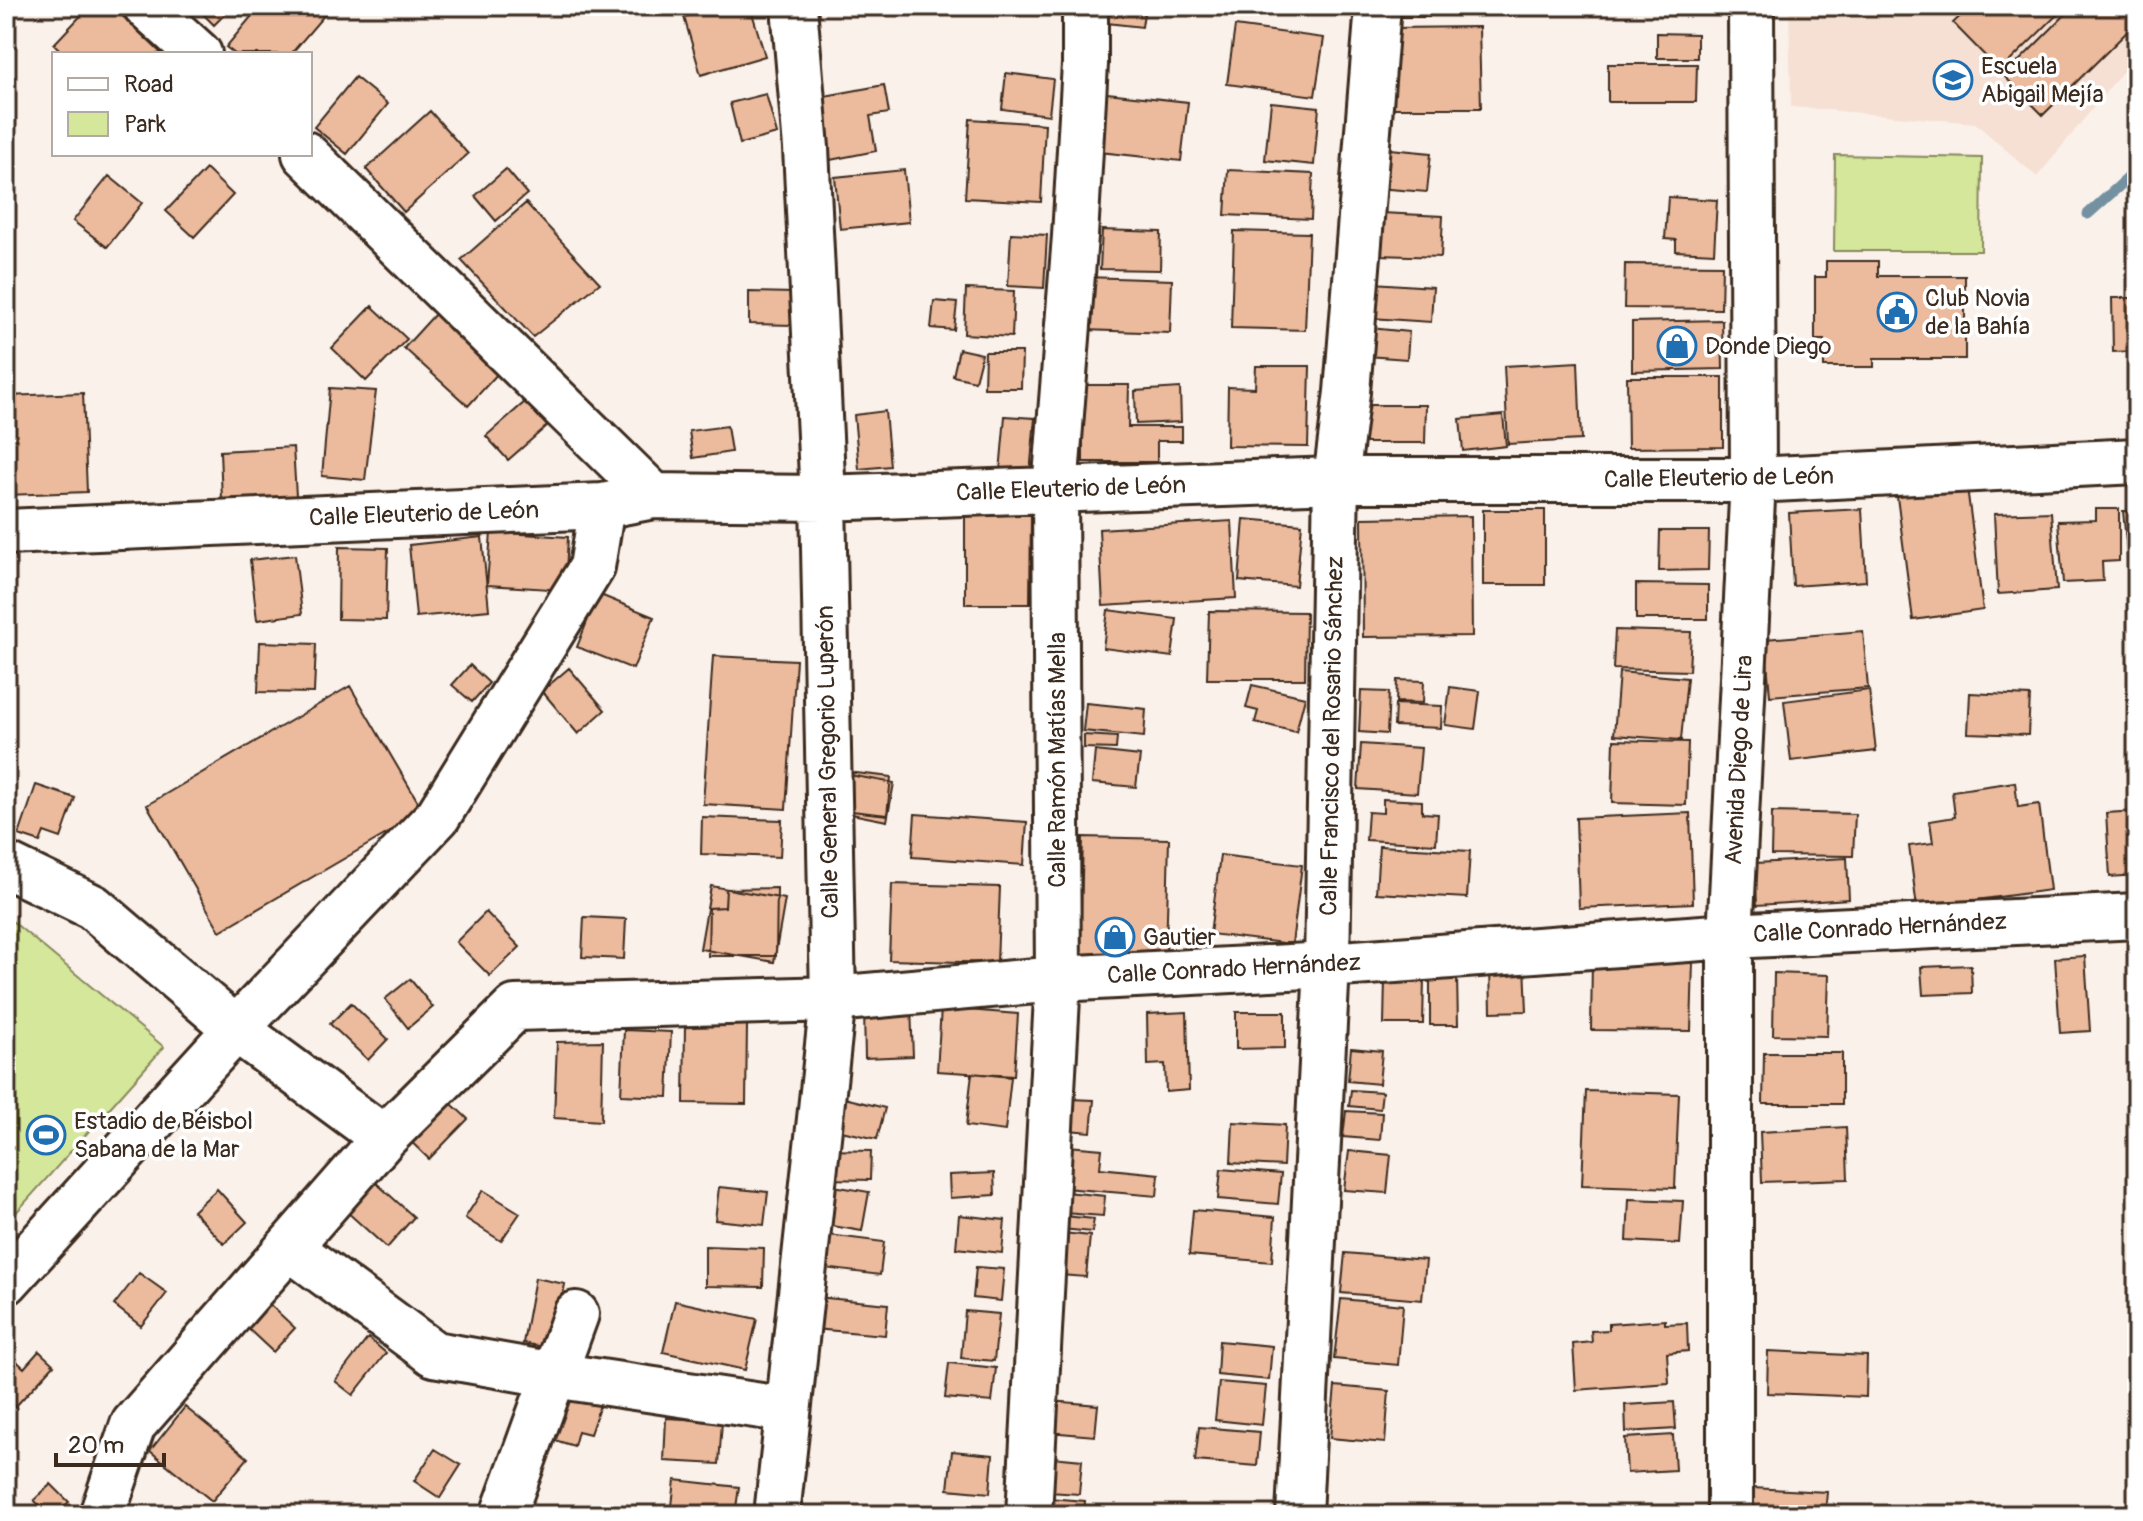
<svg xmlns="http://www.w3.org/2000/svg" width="2143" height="1521" font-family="Pangolin,sans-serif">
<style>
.built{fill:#f6e0d4}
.green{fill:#d4e79b;stroke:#88885c;stroke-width:2}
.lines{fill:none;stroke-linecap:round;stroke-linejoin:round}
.stream{stroke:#7391a1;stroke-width:11}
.building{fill:#ecba9d;stroke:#3b2a1e;stroke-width:2}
.minor-casing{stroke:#3b2a1e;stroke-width:50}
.minor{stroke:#fff;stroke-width:44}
.labels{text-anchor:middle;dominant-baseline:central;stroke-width:7;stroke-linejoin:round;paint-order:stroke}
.poi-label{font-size:24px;fill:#3b2a1e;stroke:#fff;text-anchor:start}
.street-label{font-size:24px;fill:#3b2a1e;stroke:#fff}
</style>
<rect width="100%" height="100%" fill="#fbf1eb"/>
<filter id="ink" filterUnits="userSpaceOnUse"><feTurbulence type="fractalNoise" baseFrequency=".0125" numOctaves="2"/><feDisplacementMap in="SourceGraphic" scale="16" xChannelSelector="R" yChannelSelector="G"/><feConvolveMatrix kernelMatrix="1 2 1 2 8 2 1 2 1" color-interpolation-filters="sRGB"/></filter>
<g filter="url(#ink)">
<path class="built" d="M1789,6H2137V54L2037,177L1975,123L1791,107Z"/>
<path class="green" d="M1835,155L1982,158L1981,251H1834Z
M6,916L164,1047L6,1224Z"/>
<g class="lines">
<path class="stream" d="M2088,214L2137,170"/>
</g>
<path class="building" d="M90,6H112L162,54H64L54,44Z
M195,6H233L214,25Z
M260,6H332L291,54H235L226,47Z
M720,6H750L765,56L701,75L684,17Z
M1109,6H1145L1142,27L1107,23Z
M1385,6H1429V17H1385Z
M1971,6H2066L2000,71L1953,23Z
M2074,6H2137V22L2043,115L2004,76Z
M1235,26L1324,38L1315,96L1227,84Z
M1479,27L1481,108H1389L1391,28Z
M1657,33L1697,34V58H1657Z
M1608,64H1697L1696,102H1608Z
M1006,73L1053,79L1049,115L1002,109Z
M355,77L388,104L347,154L314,127Z
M884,85L889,113L870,116L876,151L825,161L814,98Z
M1107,93L1188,102L1181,161L1100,152Z
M766,94L777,134L740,144L730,103Z
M1271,102L1319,107L1314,165L1265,160Z
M430,111L468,154L404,212L366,169Z
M970,119L1045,124L1041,202L965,198Z
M1380,148L1431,153L1427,192L1376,188Z
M206,169L233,195L194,237L166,211Z
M506,169L527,194L496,221L475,196Z
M904,170L909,222L840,229L835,177Z
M1228,170L1313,174L1311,219L1225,215Z
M109,176L142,203L107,247L73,221Z
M1668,197L1717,200L1714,253L1676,251V240L1665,239Z
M526,203L600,283L533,337L461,260Z
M1381,213L1443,216L1441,257L1379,255Z
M1102,230L1161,232L1160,270L1100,269Z
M1234,231L1309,233L1305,330L1231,328Z
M1011,233L1047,235L1044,288L1008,286Z
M1826,261H1878V276H1965V359H1874V367H1824V340H1815V277H1826Z
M1625,264L1722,265L1721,309L1624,308Z
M1086,277L1172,280L1170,333L1084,330Z
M1373,283L1433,287L1431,322L1371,318Z
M966,289L1014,291L1012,337L964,334Z
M749,292L793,293L792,325L749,324Z
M2112,298H2137V351L2113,352Z
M934,301L957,303L954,330L931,328Z
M372,306L407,339L366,381L332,348Z
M436,313L500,371L468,406L404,348Z
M1722,320L1723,369L1632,371V322Z
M1370,328L1409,332L1407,359L1367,356Z
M959,349L982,354L975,381L953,376Z
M985,352H1022L1021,388H984Z
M1578,362L1581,440L1508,444L1504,366Z
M1256,366H1310L1308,447L1227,446L1228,387L1255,388Z
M1627,377H1723V447L1628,448Z
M2129,384H2137V418L2130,419Z
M1077,385H1129L1128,427H1182V441H1157V462H1083V415H1076Z
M330,388L376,391L365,480L322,476Z
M1180,388L1181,422L1136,424L1135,391Z
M83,393L87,492L6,495V396Z
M525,402L547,426L508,460L486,436Z
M1365,405H1426L1425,443H1365Z
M885,411L890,466L859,469L854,415Z
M1503,415L1506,446L1463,451L1460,419Z
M1005,416L1035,418L1030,474L1000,472Z
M727,426L731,452L693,458L689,431Z
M293,447L296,496L222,500L220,451Z
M1967,487L1983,610L1913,620L1897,497Z
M1862,509L1866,581L1793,586L1789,513Z
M2096,509H2119V561L2102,562L2103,581L2063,583L2058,521L2096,520Z
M1483,510H1545V585H1483Z
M2123,511H2137V591L2131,592Z
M2051,512L2057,590L1998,594L1994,514Z
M965,515H1031L1030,604H965Z
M1471,516L1472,636L1363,637L1362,518Z
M1244,519L1302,524L1296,586L1239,581Z
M1232,521L1236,598L1103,606L1099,529Z
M1660,531H1709L1708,570L1659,571Z
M491,532L568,537L565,590L487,585Z
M482,537L489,610L416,617L409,545Z
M339,547L388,548L386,620L338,619Z
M295,555L302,614L257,620L250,560Z
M1636,584L1708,585V619H1636Z
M598,594L654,617L633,669L577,647Z
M1108,610L1177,619L1172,657L1103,648Z
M1209,611L1306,612L1305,679H1207Z
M1615,630L1691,632L1689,671L1613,669Z
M1863,631L1868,688L1770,696L1765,639Z
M260,642L316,644L314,693L258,692Z
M713,656L796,660L786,809L703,804Z
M470,665L489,683L472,702L452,685Z
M569,668L605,710L578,734L542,691Z
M1619,672L1687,678L1681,740L1614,735Z
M1397,680L1424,681L1423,703L1396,702Z
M1252,685L1305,697L1296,732L1255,722L1258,711L1246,708Z
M350,686L424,812L220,931L147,805Z
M1450,687L1480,691L1475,729L1445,725Z
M1869,690L1876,751L1791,761L1784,701Z
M1361,691L1389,692L1387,734L1359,732Z
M1970,693L2030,696L2028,735L1968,733Z
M1086,703L1146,709L1144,737L1083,731Z
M1395,704L1442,706L1441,728L1394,726Z
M1084,735L1117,737L1116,749L1084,748Z
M1614,740L1688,742L1686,805L1612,803Z
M1361,744L1421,748L1417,793L1358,789Z
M1095,751L1140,756L1136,787L1092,783Z
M847,772L891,777L887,815L843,810Z
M844,774L894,783L887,821L836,811Z
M2015,782L2018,807L2039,804L2050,890L1917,908L1909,846L1933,843L1930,821L1955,817L1952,791Z
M36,785L75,798L61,838L44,832L40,842L19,835Z
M1383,799L1422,801V813L1438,814L1436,844L1366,840L1368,812L1383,813Z
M2137,811V875L2110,877L2106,813Z
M1772,812L1855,814L1853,856L1771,855Z
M1690,813L1693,903L1579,908L1576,818Z
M915,814L1027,822L1024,865L912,857Z
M702,817L782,820L780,857L701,854Z
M1083,837L1169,839L1166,957L1080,955Z
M1379,846L1470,851L1467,898L1376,893Z
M1220,855L1302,865L1292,944L1210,934Z
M1847,858L1849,899L1757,905L1755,863Z
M892,884L1000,887L997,963L889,960Z
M711,886L785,899L774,962L700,949Z
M777,888L776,956H708L709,908L725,907L726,889Z
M486,912L520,947L490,976L456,942Z
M584,917L626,919L624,959L582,957Z
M2085,956L2090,1031L2060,1033L2055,958Z
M2131,958L2137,959V1018H2130Z
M1592,960L1693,961L1691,1031L1591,1030Z
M1525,964L1527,1011L1491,1012L1490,965Z
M1971,965L1972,993L1923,995L1921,967Z
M1774,973L1829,975L1827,1036L1773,1035Z
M1457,977L1458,1025H1430V978Z
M410,979L433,1007L408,1028L385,999Z
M1385,979H1424L1423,1024H1384Z
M351,1003L388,1039L368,1060L330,1024Z
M911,1008L913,1056L865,1058L864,1010Z
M941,1008L1018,1014L1014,1076L937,1071Z
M1187,1012L1189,1090L1166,1092L1165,1064L1148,1065L1147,1014Z
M1236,1012H1285V1048L1236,1049Z
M685,1025H747L746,1104L684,1103Z
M624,1030L671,1032L668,1097L621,1095Z
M603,1041L601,1121L554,1118L557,1042Z
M1351,1048L1382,1051L1379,1084L1348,1081Z
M1764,1053H1842V1104H1763Z
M972,1073L1011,1077L1005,1131L966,1126Z
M1351,1090L1382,1092L1380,1109L1349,1106Z
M438,1091L468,1119L429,1159L400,1131Z
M1586,1091L1679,1094L1675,1188L1582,1185Z
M836,1096L885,1108L877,1139L828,1128Z
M1070,1099L1094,1100L1091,1132L1068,1130Z
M1346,1111L1382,1113L1380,1140L1343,1137Z
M1233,1122L1285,1125L1283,1166L1231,1163Z
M1846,1127L1848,1179L1762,1182L1760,1132Z
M1068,1146L1102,1149L1100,1168L1159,1174L1157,1196L1064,1188Z
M829,1150L871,1151L870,1180L828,1179Z
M1349,1151L1391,1155L1387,1193L1344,1190Z
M1221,1169L1281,1174L1278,1204L1218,1199Z
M994,1173L995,1195L950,1198L949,1175Z
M373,1180L414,1217L387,1248L346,1211Z
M822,1184L869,1192L862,1231L815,1223Z
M719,1187L768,1192L764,1225L715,1220Z
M217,1189L247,1222L224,1244L193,1211Z
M483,1190L520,1213L501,1241L465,1218Z
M1066,1192L1105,1196L1103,1216L1064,1213Z
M1629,1199L1683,1201L1680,1244L1627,1241Z
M1193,1210L1275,1217L1272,1262L1189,1255Z
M959,1215L1005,1220L1002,1253L956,1248Z
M1064,1216L1094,1219L1092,1232L1062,1229Z
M1063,1233L1090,1236L1086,1277L1060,1275Z
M821,1234L884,1242L880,1275L816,1267Z
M705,1246L764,1248L763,1287L705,1286Z
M1345,1253L1426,1260L1422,1300L1341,1293Z
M976,1267L1004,1269L1001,1301L973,1298Z
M139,1273L167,1293L141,1326L114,1305Z
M535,1278L565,1284L553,1349L523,1343Z
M816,1297L888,1304L885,1335L813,1329Z
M1341,1299L1403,1305L1398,1365L1334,1359Z
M266,1301L295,1328L273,1352L244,1325Z
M675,1301L757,1319L745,1370L663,1352Z
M965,1311L999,1314L994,1361L961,1358Z
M1665,1320V1324L1687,1323L1688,1351L1667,1353L1669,1383L1576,1390L1573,1344L1592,1342L1591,1331L1609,1330V1324Z
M368,1338L386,1353L353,1395L335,1381Z
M1219,1341L1272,1346L1269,1380L1217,1375Z
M6,1351L24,1368L39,1351L54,1365L14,1408L6,1401Z
M1768,1351L1867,1356L1866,1397L1767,1393Z
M949,1363L996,1368L992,1402L945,1398Z
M1219,1382L1266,1386L1262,1425L1215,1420Z
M1335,1386L1389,1391L1385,1443L1330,1438Z
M558,1388L601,1402L590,1434L578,1431L574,1446L542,1436Z
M1051,1401L1098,1405L1095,1436L1048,1432Z
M1674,1402L1676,1429L1626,1432L1625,1405Z
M185,1407L248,1458L212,1501L150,1451Z
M666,1418L722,1421L719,1464L664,1461Z
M1199,1427L1260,1432L1257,1466L1195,1461Z
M1673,1435L1675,1470L1627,1473L1625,1438Z
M435,1449L461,1465L440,1498L414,1481Z
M952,1451L993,1455L990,1493L948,1489Z
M1052,1457L1082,1460L1079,1494L1049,1492Z
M675,1480L739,1487L735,1515H671Z
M51,1484L69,1502L55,1515H48L34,1500Z
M1752,1488L1827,1492L1825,1515H1750Z
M1048,1498L1085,1501L1084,1515H1046Z"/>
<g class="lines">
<g class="minor-casing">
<path id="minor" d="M146,6L199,54
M305,154L654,496
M6,532L602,506L654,496L823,498L1336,480H1753L2137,461
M6,865L93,907L236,1029L384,1138
M289,1247L434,1354L554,1375L788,1410
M6,1282L236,1029L438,816L592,567L602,506
M102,1515L133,1425L384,1138L515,1008L833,999L1058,979L1327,965L1730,936L2137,916
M503,1515L576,1314
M777,1515L833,999L823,498L806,148L794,6
M1029,1515L1058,979L1055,490L1075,236L1085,64V6
M1299,1515L1327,965L1336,480L1347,392L1378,6
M1730,1515V936L1753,480L1751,6"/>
</g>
<use href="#minor" class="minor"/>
</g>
</g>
<defs>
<g id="school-ring" transform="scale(2)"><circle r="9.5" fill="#fff" stroke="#1f6fb2" stroke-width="1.5"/><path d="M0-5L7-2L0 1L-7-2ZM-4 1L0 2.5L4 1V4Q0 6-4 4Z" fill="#1f6fb2"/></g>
<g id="civic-ring" transform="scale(2)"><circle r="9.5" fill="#fff" stroke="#1f6fb2" stroke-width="1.5"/><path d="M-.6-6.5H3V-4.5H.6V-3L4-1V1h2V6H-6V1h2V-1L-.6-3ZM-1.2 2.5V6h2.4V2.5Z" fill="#1f6fb2"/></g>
<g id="shop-ring" transform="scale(2)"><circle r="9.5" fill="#fff" stroke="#1f6fb2" stroke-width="1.5"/><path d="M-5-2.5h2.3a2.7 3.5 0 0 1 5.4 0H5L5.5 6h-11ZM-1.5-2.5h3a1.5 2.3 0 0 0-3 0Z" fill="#1f6fb2"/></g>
<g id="stadium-ring" transform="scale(2)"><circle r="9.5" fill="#fff" stroke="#1f6fb2" stroke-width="1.5"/><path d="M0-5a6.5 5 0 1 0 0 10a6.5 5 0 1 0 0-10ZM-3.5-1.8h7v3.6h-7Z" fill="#1f6fb2"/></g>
</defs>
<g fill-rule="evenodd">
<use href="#school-ring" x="1953" y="80"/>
<use href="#civic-ring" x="1897" y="312"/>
<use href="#shop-ring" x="1677" y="346"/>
<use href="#shop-ring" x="1115" y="937"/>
<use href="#stadium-ring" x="46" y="1135"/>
</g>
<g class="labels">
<g class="poi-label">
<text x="1981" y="66">Escuela<tspan x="1981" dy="28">Abigail Mejía</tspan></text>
<text x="1925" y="298">Club Novia<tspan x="1925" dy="28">de la Bahía</tspan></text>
<text x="1705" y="346">Donde Diego</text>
<text x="1143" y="937">Gautier</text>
<text x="74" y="1121">Estadio de Béisbol<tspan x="74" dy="28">Sabana de la Mar</tspan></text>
</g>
<g class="street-label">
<text transform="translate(1719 478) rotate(-1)">Calle Eleuterio de León</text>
<text transform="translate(1071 489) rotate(-2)">Calle Eleuterio de León</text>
<text transform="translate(424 514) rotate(-2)">Calle Eleuterio de León</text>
<text transform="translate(1332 736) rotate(-89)">Calle Francisco del Rosario Sánchez</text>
<text transform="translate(1057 760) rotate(-90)">Calle Ramón Matías Mella</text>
<text transform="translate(1739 760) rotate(-87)">Avenida Diego de Lira</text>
<text transform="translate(828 762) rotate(-91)">Calle General Gregorio Luperón</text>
<text transform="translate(1880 928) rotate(-3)">Calle Conrado Hernández</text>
<text transform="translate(1234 969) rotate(-3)">Calle Conrado Hernández</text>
</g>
</g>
<rect width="2143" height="1521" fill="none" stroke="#fff" stroke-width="32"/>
<rect x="16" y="16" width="2111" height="1489" fill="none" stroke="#3b2a1e" stroke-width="3" filter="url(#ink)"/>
<rect x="52" y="52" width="260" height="104" fill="#ffffff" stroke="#b1aaa5" stroke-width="2"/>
<rect x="68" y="78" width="40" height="12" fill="#ffffff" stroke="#b1aaa5" stroke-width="2"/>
<text x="124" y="92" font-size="24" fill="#3b2a1e">Road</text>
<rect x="68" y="112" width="40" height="24" fill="#d4e79b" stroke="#b1aaa5" stroke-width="2"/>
<text x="124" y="132" font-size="24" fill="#3b2a1e">Park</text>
<path d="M56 1453v12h108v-12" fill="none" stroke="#3b2a1e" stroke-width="4"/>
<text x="68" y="1453" font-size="24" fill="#3b2a1e" stroke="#ffffff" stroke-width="6" paint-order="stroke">20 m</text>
</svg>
